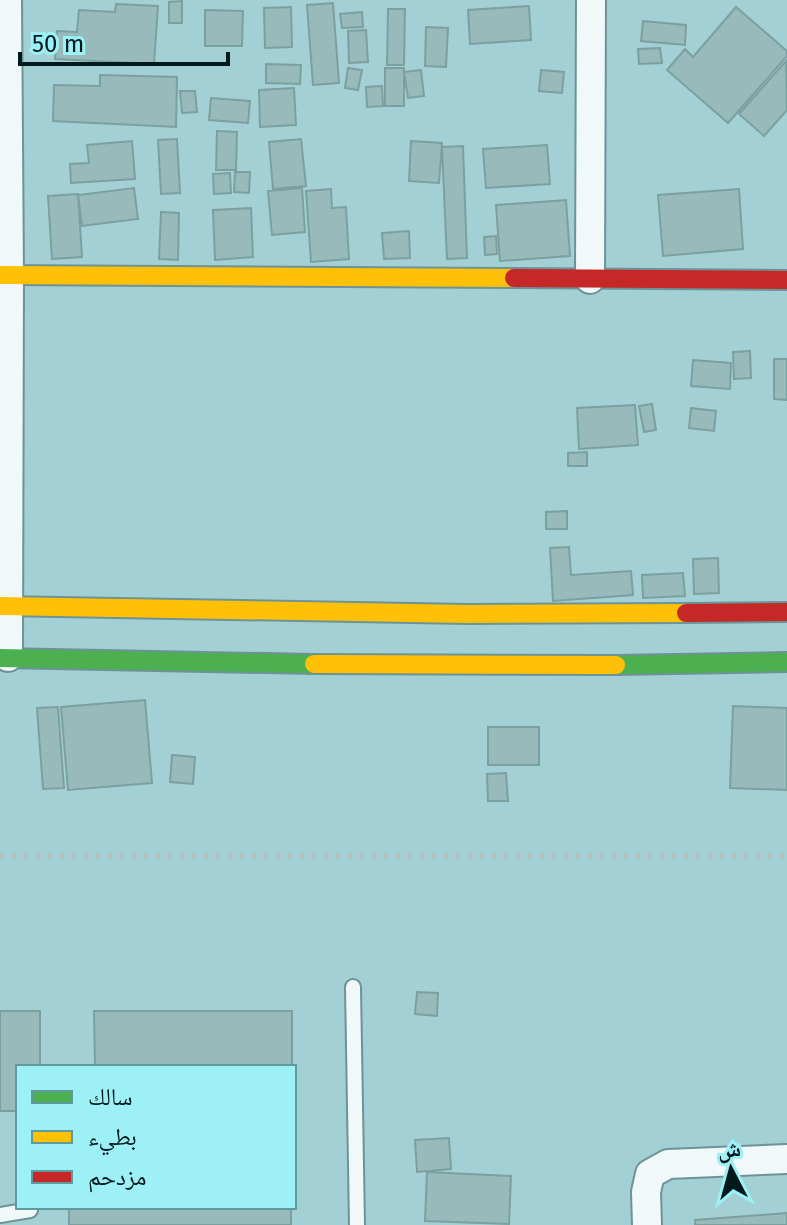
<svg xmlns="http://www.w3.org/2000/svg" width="787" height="1225" font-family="'Fira Sans','Noto Naskh Arabic',sans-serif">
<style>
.building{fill:#98baba;stroke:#7ca0a0;stroke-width:2}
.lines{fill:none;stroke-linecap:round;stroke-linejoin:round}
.lane-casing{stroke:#6d9396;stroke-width:18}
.street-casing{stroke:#6d9396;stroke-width:32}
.fast-casing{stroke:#6d9396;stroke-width:22}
.slow-casing{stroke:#6d9396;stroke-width:22}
.jam-casing{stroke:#6d9396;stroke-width:22}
.lane{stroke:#f1f8f9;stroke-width:14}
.street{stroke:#f1f8f9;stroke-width:28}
.fast{stroke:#4caf50;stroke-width:18}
.slow{stroke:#ffc107;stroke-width:18}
.jam{stroke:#c62828;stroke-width:18}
.rail{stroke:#b5c2c2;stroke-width:6;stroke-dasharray:4 8;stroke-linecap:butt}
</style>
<rect width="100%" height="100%" fill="#a3d0d5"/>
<path class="building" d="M182,1V23H169V2Z
M333,3L339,83L313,85L307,5Z
M116,4L158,6L154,64L55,59L57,31L77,32L79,10L115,12Z
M529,6L531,40L470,44L468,10Z
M291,7L292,47L265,48L264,8Z
M736,7L787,51V56L728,123L667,70L685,49L693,57Z
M388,9H405L404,65H387Z
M205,10L243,11L242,46H205Z
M362,12L363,27L342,28L340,14Z
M643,21L686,25L685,45L641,41Z
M426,27L448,28L446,67L425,66Z
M366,30L368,62L349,63L348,31Z
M660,48L662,63L639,64L638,49Z
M786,61L787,110L764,136L739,114Z
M266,64L301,65L300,84L266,83Z
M348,68L362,70L358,90L345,88Z
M385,68H404V106H385Z
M421,70L424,96L408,98L404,72Z
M541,70L564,72L562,93L539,91Z
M100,75L177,77L176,127L53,121L54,85L100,86Z
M382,86L383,106L367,107L366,87Z
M294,88L296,125L260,127L259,90Z
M180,91H195L197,112L182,113Z
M211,98L250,101L248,123L209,120Z
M217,131L237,132L236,170H216Z
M177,139L180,193L161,194L158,140Z
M301,139L306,186L273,189L269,142Z
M132,141L135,179L71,183L70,164L89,163L87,145Z
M411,141L442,143L439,183L409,181Z
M547,145L550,184L486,188L483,149Z
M463,146L467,258L447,259L442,147Z
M235,172H250L249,193L234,192Z
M230,173L231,193L214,194L213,174Z
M134,188L138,219L82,226L78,195Z
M302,188L305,232L272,235L268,191Z
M331,189L332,208L346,207L349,259L311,262L306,191Z
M739,189L743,249L663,256L658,195Z
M78,194L82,257L52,259L48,196Z
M566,200L570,256L500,261L496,205Z
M251,208L253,257L215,260L213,210Z
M161,212L179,213L178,260L159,259Z
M409,231L410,258L384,259L382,233Z
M496,236L497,254L485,255L484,237Z
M750,351L751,378L734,379L733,352Z
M774,359H787V400L774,399Z
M693,360L731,363L730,389L691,386Z
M652,404L656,430L644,432L639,406Z
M635,405L638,445L579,449L577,408Z
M691,408L716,411L714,431L689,428Z
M587,452V466H568V453Z
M567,511V529H546V512Z
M569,547L571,575L631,571L633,595L553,601L550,548Z
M718,558L719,593L694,594L693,559Z
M683,573L685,596L643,598L642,575Z
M145,700L152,783L68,790L61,707Z
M733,706L787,708V790L730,788Z
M58,707L64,788L43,789L37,708Z
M488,727H539V765H488Z
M172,755L195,757L193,784L170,782Z
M506,773L508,801H488L487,774Z
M417,992L438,993L437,1016L415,1014Z
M0,1011H40V1067H18V1111H0Z
M94,1011H292V1067H95Z
M449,1138L451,1169L417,1172L415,1140Z
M427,1172L511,1176L509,1224L425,1221Z
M69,1207H291V1225H69Z
M787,1213V1225H695V1220Z"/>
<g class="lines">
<g class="lane-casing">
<path id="lane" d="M353,987L357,1225
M0,1215L30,1210"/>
</g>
<g class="street-casing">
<path id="street" d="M7,0L9,276L8,657
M590,279L591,0
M647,1225L646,1192L650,1174L668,1164L787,1159"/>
</g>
<g class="fast-casing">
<path id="fast" d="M0,658L314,664
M616,665L787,662"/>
</g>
<g class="slow-casing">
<path id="slow" d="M0,275L514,278
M0,606L468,614L686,613
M314,664L616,665"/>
</g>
<g class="jam-casing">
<path id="jam" d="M514,278L787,280
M686,613L787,612"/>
</g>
<use href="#lane" class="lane"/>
<use href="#street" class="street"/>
<use href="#fast" class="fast"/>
<use href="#slow" class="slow"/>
<use href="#jam" class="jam"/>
<path class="rail" d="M0,856H787"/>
</g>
<rect x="16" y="1065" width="280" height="144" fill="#9cf0f6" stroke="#5e9a9e" stroke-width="2"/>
<rect x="32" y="1091" width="40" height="12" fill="#4caf50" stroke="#5e9a9e" stroke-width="2"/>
<text x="88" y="1105" font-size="24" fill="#00191b">سالك</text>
<rect x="32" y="1131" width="40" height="12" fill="#ffc107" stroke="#5e9a9e" stroke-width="2"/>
<text x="88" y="1145" font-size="24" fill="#00191b">بطيء</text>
<rect x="32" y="1171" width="40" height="12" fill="#c62828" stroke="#5e9a9e" stroke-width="2"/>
<text x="88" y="1185" font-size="24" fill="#00191b">مزدحم</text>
<g transform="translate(731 1169) rotate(354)" stroke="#9cf0f6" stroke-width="6" paint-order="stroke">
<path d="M0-6L14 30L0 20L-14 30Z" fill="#00191b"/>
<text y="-12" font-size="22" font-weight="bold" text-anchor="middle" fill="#00191b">ش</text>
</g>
<path d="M20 52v12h208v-12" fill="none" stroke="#00191b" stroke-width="4"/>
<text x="32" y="52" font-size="24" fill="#00191b" stroke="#9cf0f6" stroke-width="6" paint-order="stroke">50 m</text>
</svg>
